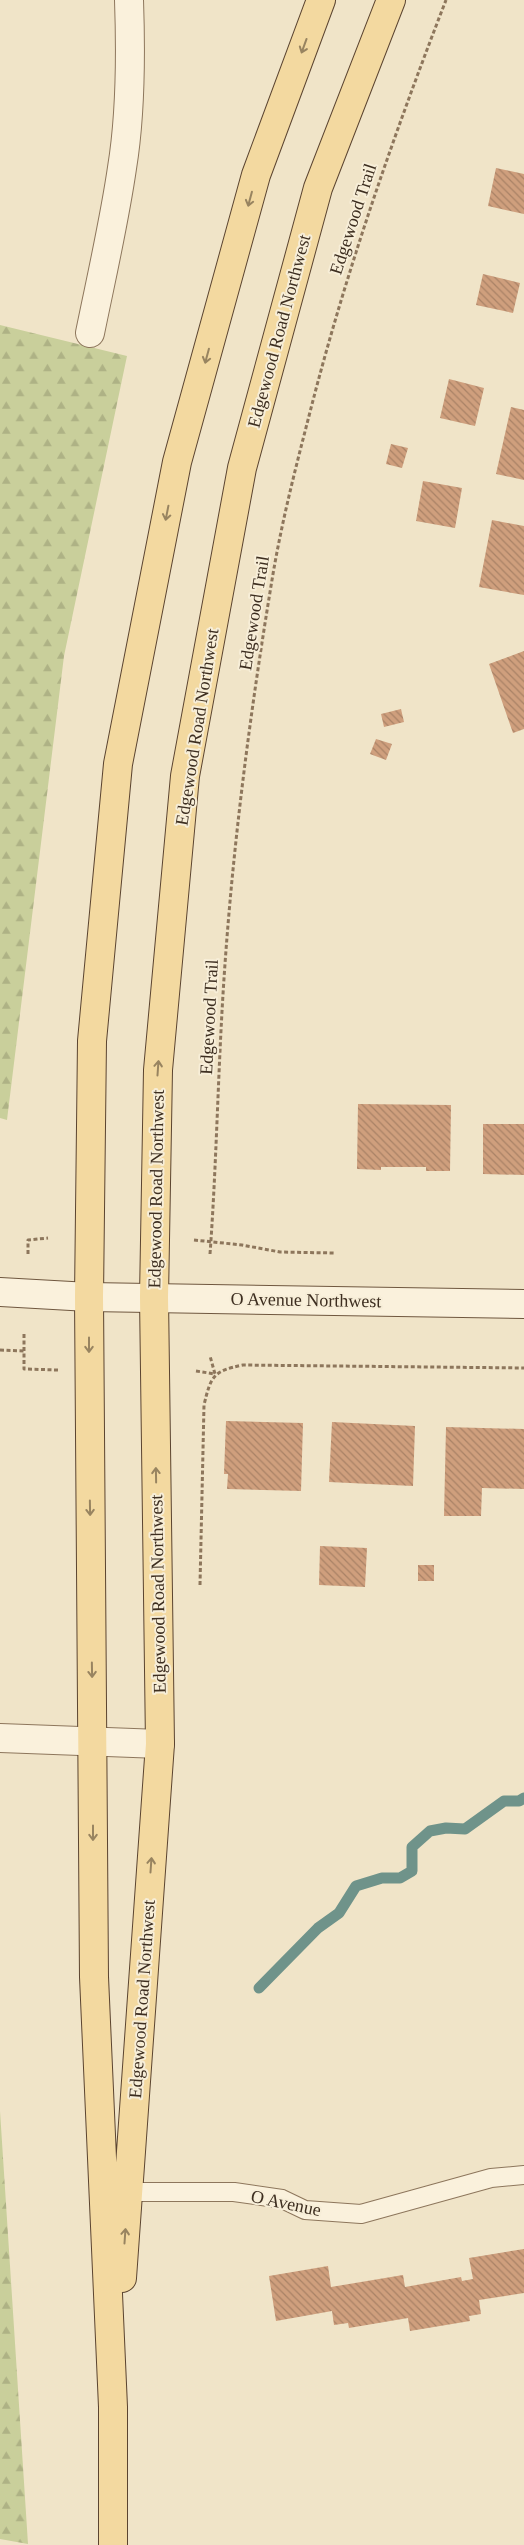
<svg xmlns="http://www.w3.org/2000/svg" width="524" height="2545" font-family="Georgia,serif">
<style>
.forest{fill:url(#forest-firs)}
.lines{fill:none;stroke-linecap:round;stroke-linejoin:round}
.stream{stroke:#6f938a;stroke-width:11}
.building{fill:url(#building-back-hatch)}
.lane-casing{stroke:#8d765c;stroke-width:20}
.street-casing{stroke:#8d765c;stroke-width:30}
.secondary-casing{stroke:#6f573f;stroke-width:30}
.primary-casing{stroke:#5b4430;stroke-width:30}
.path{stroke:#8d765c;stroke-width:3;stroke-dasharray:4 2.5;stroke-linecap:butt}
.lane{stroke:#faf1dc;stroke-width:18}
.street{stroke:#faf1dc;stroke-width:28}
.secondary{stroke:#faf1dc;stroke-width:28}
.primary{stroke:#f3d9a0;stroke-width:28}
.oneway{stroke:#988460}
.labels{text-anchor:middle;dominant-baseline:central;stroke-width:4;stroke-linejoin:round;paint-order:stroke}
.street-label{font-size:18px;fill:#3d2e20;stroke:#f7eed8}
</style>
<defs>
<pattern id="forest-firs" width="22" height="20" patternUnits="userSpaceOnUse" patternTransform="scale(1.25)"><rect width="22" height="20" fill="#c9cf9b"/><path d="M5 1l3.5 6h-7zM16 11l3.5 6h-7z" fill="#aeb285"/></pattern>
<pattern id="building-back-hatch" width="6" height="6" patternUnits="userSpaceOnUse" patternTransform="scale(1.25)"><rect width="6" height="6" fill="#cf9f7d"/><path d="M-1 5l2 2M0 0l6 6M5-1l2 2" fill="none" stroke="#a98266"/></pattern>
</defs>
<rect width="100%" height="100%" fill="#f0e4c8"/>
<path class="forest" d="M0,325L127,356L64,656L7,1120L0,1118Z
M0,2111L28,2544L0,2539Z"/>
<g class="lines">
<path class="stream" d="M259,1988L318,1928L339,1913L356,1886L382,1878H400L412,1871V1847L430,1831L446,1828L465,1829L504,1801H519L524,1798"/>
</g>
<path class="building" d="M496,168L524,174V214L488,206Z
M483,274L520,283L513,313L476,305Z
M449,379L484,388L475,426L440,418Z
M511,407L524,410V480L496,474Z
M391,444L408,448L402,468L386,464Z
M423,481L462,488L455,528L416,521Z
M492,520L524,526V595L479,587Z
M524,651V729L513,733L489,664Z
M401,709L404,722L384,727L381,714Z
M376,739L392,744L386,760L370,754Z
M358,1104L451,1105L450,1171H426V1167H381V1170L357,1169Z
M483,1124H524V1175L483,1174Z
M226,1421L303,1423L301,1491L227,1489L228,1474H224Z
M332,1422L415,1426L413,1486L329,1482Z
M446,1427L524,1429V1489L482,1488L481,1516H444Z
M320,1546L367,1548L365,1587L319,1585Z
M418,1565H434V1581H418Z
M524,2249V2293L479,2300L481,2314L469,2316L470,2321L410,2331L408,2318L349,2328L348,2323L334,2325L332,2311L276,2321L269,2276L328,2266L331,2287L403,2275L405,2287L461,2277L462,2281L473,2279L469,2258Z"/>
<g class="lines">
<g class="lane-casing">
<path id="lane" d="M119,2192H234L282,2199L305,2210L361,2214L491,2178L524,2175"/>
</g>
<g class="street-casing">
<path id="street" d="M90,333C101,279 114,223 122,168C131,113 131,56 129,0
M0,1738L160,1744"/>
</g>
<g class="secondary-casing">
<path id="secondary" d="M0,1292L89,1297L524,1304"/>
</g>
<g class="primary-casing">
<path id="primary" d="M122,2278L160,1744L154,1297L158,1070L185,776L242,468L318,188L391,0
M113,2545V2407L94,1977L89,1297L92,1041L118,764L177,462L256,175L321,0"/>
</g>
<path class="path" d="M194,1240L242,1245L280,1252L334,1253
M28,1254V1240L48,1238
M210,1254C217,1158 218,1061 225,964C234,836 251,707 272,580C281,525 295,470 309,416C345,274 393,137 446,0
M24,1334V1369L58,1370
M0,1350L24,1351
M196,1371L215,1374L210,1356
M200,1585L204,1405C211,1376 213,1371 243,1365L524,1368"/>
<use href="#lane" class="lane"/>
<use href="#street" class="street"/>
<use href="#secondary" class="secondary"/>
<use href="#primary" class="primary"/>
</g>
<defs><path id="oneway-shaft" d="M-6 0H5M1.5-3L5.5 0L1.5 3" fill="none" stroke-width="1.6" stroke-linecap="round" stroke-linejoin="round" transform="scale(1.25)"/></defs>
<g class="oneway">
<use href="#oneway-shaft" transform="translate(304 46) rotate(110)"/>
<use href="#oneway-shaft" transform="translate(250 199) rotate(105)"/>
<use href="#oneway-shaft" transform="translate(207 356) rotate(105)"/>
<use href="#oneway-shaft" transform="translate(167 513) rotate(101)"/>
<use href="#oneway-shaft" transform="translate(158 1068) rotate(-86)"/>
<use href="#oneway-shaft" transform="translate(89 1345) rotate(90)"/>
<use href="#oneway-shaft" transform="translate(156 1475) rotate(-91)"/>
<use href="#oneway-shaft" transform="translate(90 1508) rotate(89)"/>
<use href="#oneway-shaft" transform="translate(92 1670) rotate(89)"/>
<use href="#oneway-shaft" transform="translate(93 1833) rotate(90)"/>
<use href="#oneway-shaft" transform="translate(151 1865) rotate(-86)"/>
<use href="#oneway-shaft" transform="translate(125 2236) rotate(-86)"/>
</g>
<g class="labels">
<g class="street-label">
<text transform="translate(353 219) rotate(-72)">Edgewood Trail</text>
<text transform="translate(279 331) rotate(-75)">Edgewood Road Northwest</text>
<text transform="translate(254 613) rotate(-81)">Edgewood Trail</text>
<text transform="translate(197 727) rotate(-81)">Edgewood Road Northwest</text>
<text transform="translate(209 1017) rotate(-87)">Edgewood Trail</text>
<text transform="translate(156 1189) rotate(-89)">Edgewood Road Northwest</text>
<text transform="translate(306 1300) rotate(1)">O Avenue Northwest</text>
<text transform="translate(158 1594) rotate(-91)">Edgewood Road Northwest</text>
<text transform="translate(142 1999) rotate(-86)">Edgewood Road Northwest</text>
<text transform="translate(286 2203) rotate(12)">O Avenue</text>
</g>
</g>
</svg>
